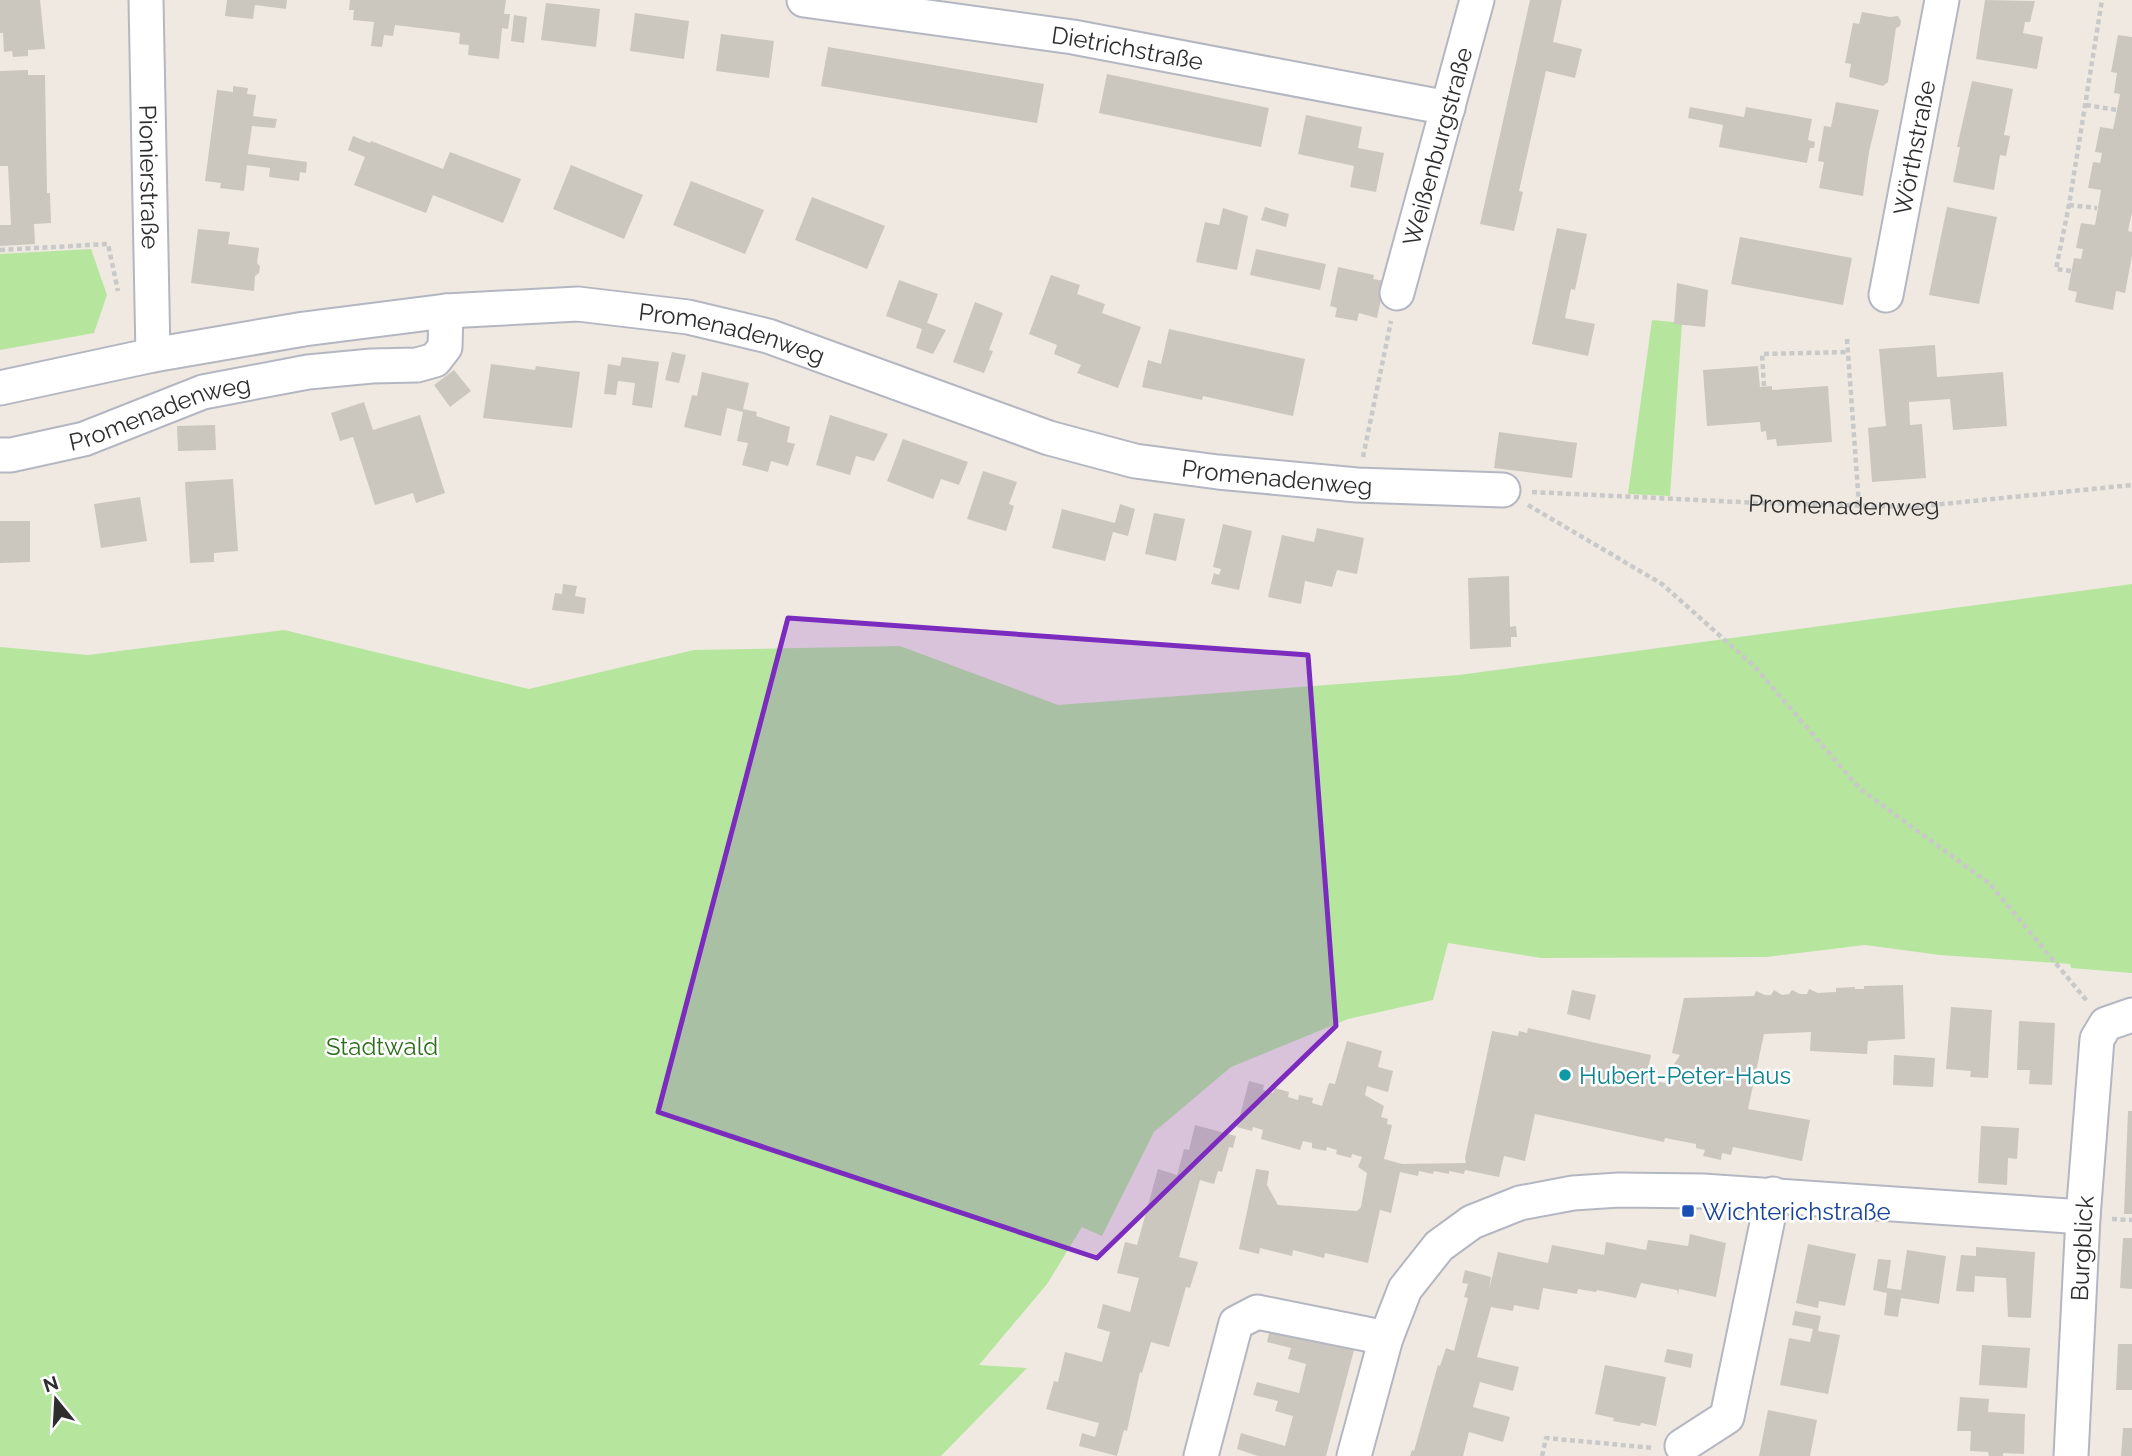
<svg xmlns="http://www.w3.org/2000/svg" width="2132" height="1456" font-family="Raleway,sans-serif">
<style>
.green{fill:#b6e59e}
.building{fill:#cbc7bf}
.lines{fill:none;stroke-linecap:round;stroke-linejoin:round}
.minor-casing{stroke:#b4b7c1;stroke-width:37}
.path{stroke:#c9c9c9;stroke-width:4.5;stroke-dasharray:5 3.5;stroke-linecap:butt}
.minor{stroke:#fff;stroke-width:33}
.marked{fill:#7b2cbf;fill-opacity:0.2;stroke:#7b2cbf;stroke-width:5;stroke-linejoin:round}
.culture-dot{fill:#0f9aa8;stroke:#fff;stroke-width:2.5}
.transit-dot{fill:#1a4fb4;stroke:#fff;stroke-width:2.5}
.labels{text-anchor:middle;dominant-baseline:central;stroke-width:5;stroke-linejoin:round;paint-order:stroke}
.street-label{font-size:24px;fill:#2e2e2e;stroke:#fff}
.park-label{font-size:24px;fill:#2c6e1b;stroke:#fff}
.culture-label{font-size:24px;fill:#0d838f;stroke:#fff;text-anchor:start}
.transit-label{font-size:24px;fill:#164399;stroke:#fff;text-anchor:start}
</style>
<rect width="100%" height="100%" fill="#efe9e1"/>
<path class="green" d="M91,249L107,295L94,333L0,350V254Z
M1652,320L1682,323L1670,496L1628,494Z
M2132,584V973L2071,968L2070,964L1940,955L1865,945L1766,957L1541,958L1448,943L1433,1000L1348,1019L1231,1067L1154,1132L1102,1236L1082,1227L1047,1284L979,1365L1027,1368L941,1456H0V647L88,655L284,630L529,689L694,650L900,646L1058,705L1459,675Z"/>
<path class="building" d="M0,0H40L45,49L28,50V56L13,57L12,51L4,52L3,33H0Z
M227,0H287L286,9L255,5L253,19L225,16Z
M350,0H506L504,14H510L508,29L502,28L499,59L468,55L469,45L459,44L460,33L395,25L393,36L384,35L382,47L371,46L374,22L353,20L354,10H349Z
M1530,0H1562L1553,42L1582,49L1575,78L1546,71L1519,191L1523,192L1514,231L1480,224Z
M1985,0L2035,1L2030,22H2025L2023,33L2043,37L2037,69L1976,59Z
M546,3L600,9L596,47L541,40Z
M1862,12L1890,17L1898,16L1901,21L1900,26L1896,28L1888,82L1883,86L1849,77L1851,64L1845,63L1853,23L1859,24Z
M635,13L689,21L684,59L630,51Z
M514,15L527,17L524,43L511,41Z
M721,34L774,41L769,78L716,71Z
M2118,35L2132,37V212L2128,231L2132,232V256L2125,293L2116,291L2113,310L2075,302L2077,292L2068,290L2074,258L2081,259L2083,249L2076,248L2081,223L2095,225L2101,190L2088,188L2093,162L2100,163L2102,153L2095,152L2100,127L2113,129L2117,110L2120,94L2114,93L2117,73L2111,72Z
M828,47L1044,84L1037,123L821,86Z
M28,70V75H45L47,193H50L51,223L34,224L35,244L0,246V225H11L8,166H0V71Z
M1107,74L1269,108L1261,147L1099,113Z
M1972,81L2013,89L2004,135L2010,136L2006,156L2000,155L1994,190L1953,182L1960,147H1957Z
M233,86L248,88L247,94L256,95L253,116L277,119L275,128L252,126L248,154L307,162L306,173L300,172L299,181L269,177L270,168L247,165L244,191L220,188L221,183L205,181L217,90L233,92Z
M1836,102L1879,110L1869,152L1863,196L1819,188L1824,162L1818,161L1824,126L1831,127Z
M1690,107L1744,117L1746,107L1812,119L1808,140L1815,142L1814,148H1810L1807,163L1719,147L1723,125L1688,118Z
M1306,115L1362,127L1358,148L1384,153L1376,192L1350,187L1354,166L1298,154Z
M353,136L370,143L371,141L443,169L450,152L521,179L503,223L433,195L426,213L354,185L365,157L348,150Z
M571,165L643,195L624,239L553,209Z
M691,181L764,210L745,254L673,225Z
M812,197L885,226L867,269L795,240Z
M1265,207L1289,214L1286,227L1261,220Z
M1947,207L1997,217L1979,304L1929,295Z
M1223,208L1248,216L1237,270L1196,262L1205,222L1219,225Z
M1557,228L1587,234L1575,290L1571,289L1565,318L1595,324L1588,356L1532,344Z
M198,229L230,232L228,244L259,248L257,263L260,266L259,273L255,276L254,291L191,283Z
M1740,237L1852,258L1843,305L1731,284Z
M1256,249L1326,264L1320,290L1250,275Z
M1338,267L1374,275L1373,279L1385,281L1377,318L1359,313L1357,321L1335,317L1337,308L1330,306Z
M1051,275L1080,285L1077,294L1105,304L1102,313L1141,327L1118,388L1077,373L1081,365L1054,354L1057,345L1029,334Z
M899,280L938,294L927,323L946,330L933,354L916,348L922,329L886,316Z
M1677,283L1708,290L1705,327L1674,324Z
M975,302L1003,313L989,350L993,351L984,373L953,362Z
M1169,329L1305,359L1293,416L1203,396L1202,400L1142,387L1148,360L1161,364Z
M1935,345L1937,377L2003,372L2007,426L1953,430L1950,399L1909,402L1910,425L1922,424L1926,478L1872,482L1868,428L1886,426L1879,349Z
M672,352L686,355L679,383L665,380Z
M622,357L659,362L652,408L632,405L635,383L618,381L616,395L604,394L608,364L620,366Z
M491,364L535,370L536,366L580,372L572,428L483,418Z
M1758,366L1760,387L1772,386V390L1828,386L1832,442L1777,446L1776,439L1767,440L1766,431L1761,432L1760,422L1707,426L1703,370Z
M454,370L471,391L450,407L434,385Z
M702,372L749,383L743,409L757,412L756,416L790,427L787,442L795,444L788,466L771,461L768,472L742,465L748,443L737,441L743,412L727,408L721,436L684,427L692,395L697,396Z
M364,402L373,430L420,415L445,493L416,503L413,493L375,505L353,437L340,441L331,413Z
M830,415L888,434L874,461L856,456L850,475L816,465Z
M215,425L216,450L178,451L177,426Z
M1499,432L1577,443L1572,478L1494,468Z
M903,439L968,462L959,485L941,479L933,499L887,481Z
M983,471L1017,482L1009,504L1014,506L1006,531L967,519Z
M233,479L238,551L214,553V562L190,563L185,482Z
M140,497L147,541L101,548L94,504Z
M1120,504L1135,509L1128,536L1113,532L1105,561L1052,548L1062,509L1115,523Z
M1154,513L1185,519L1176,561L1145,554Z
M0,521H30V562L0,563Z
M1223,524L1252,531L1239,590L1211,584L1214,573L1219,575L1221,569L1213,567Z
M1317,528L1364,538L1357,574L1337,570L1332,587L1305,581L1301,604L1268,597L1282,535L1314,542Z
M1509,576L1510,627L1516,626L1517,637H1511V647L1470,649L1468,578Z
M563,584L577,586L575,596L586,598L584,614L552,610L555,593L562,594Z
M1903,985L1905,1039L1868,1041L1867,1054L1810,1051L1811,1032L1764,1034L1748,1109L1810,1120L1802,1161L1733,1147L1731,1155L1722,1153L1721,1160L1703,1156L1705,1150L1696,1148V1144L1665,1138L1664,1142L1535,1114L1525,1161L1504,1156L1499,1177L1465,1170L1464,1174L1449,1171V1174L1434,1171L1433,1174L1419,1171L1418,1176L1400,1172L1391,1213L1380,1210L1368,1263L1325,1253L1324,1258L1293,1250L1292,1256L1260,1248L1259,1254L1239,1249L1256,1169L1269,1171L1267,1185L1278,1205L1357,1211L1361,1207L1367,1173L1358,1167L1362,1157L1352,1154L1351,1158L1336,1154L1337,1150L1327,1147L1326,1151L1312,1148V1143L1303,1141L1300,1150L1261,1139L1263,1130L1253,1127L1252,1131L1237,1127L1249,1081L1264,1085L1263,1090L1273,1093L1275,1088L1289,1092L1288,1097L1298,1100L1299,1095L1313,1098L1312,1103L1322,1106L1329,1083L1335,1084L1347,1041L1382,1051L1378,1067L1393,1071L1388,1092L1367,1086L1365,1095L1384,1106L1381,1117L1388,1119L1387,1124L1392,1125L1384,1159L1402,1164L1466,1163L1465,1158L1492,1031L1518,1036L1519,1031L1527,1033L1528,1028L1651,1055L1646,1079L1674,1085L1677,1070L1673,1066L1680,1055L1672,1053L1684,998L1754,996L1756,991L1765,995H1771L1774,990L1782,995L1789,994L1792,990L1800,994H1807L1809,989L1818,993L1836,992V988L1855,987V989H1864V986Z
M1572,990L1596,995L1590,1020L1567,1014Z
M1951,1007L1992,1010L1988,1078L1970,1077L1971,1071L1946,1069Z
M2019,1021L2055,1023L2052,1085L2029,1084L2030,1070H2017Z
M1894,1055L1935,1058L1933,1087L1893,1085Z
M2128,1111H2132V1214H2124Z
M1195,1125L1236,1136L1233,1148L1229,1147L1222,1172L1218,1171L1214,1184L1200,1180L1179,1257L1198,1262L1190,1288L1186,1287L1169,1347L1151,1342L1142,1373L1140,1372L1127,1431L1124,1430L1117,1456L1079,1446L1082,1433L1095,1437L1099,1423L1046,1409L1054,1381L1058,1382L1065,1352L1102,1362L1110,1332L1097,1328L1103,1304L1130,1312L1139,1278L1117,1273L1125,1242L1137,1245L1158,1169L1177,1175L1184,1149L1189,1150Z
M1981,1126L2019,1128L2017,1159L2008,1158L2007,1185L1978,1183Z
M1690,1234L1726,1243L1716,1297L1679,1289L1678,1295L1677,1290L1641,1283L1636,1298L1597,1290L1596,1292L1578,1289L1577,1294L1543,1288L1539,1310L1514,1305L1513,1311L1491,1307L1477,1357L1519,1367L1513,1391L1480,1382L1473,1407L1510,1417L1503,1442L1469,1432L1463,1456H1410L1412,1450L1414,1451L1438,1365L1440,1366L1446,1348L1454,1351L1468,1298L1464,1297L1468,1284L1462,1283L1465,1270L1491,1277L1489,1290L1498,1252L1548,1263L1552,1245L1604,1255L1606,1242L1646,1250L1648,1240L1688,1246Z
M2123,1238H2132V1289L2120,1288Z
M1808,1244L1856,1254L1845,1306L1819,1301L1818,1308L1796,1303Z
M1976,1247L2035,1252L2031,1318L2008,1317L2006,1278L1975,1276L1974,1292L1956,1291L1961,1255L1976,1256Z
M1907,1250L1946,1256L1939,1304L1901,1298L1898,1317L1884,1315L1887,1293L1873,1290L1878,1259L1891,1260L1887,1288L1901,1290Z
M1795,1311L1821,1316L1818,1331L1840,1335L1828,1394L1780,1385L1789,1338L1810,1342L1813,1329L1792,1325Z
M1270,1329L1354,1350L1326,1456H1258L1237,1449L1241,1433L1285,1446L1293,1416L1275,1411L1278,1401L1253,1395L1257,1382L1299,1393L1306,1364L1288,1359L1291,1348L1267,1342Z
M2118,1344H2132V1390H2116Z
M1982,1345L2030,1348L2027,1388L1979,1385Z
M1667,1349L1693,1354L1691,1368L1664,1362Z
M1605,1365L1666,1377L1656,1426L1641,1423L1640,1426L1613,1421L1614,1418L1595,1414Z
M1960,1397L1989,1399L1988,1412L2025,1414L2024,1454L2003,1453V1456H1989L1988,1452L1970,1451L1971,1431H1957Z
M1768,1410L1817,1420L1810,1456H1759Z
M2123,1428H2132V1456H2121Z"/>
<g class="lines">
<g class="minor-casing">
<g id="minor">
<path id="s2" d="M146,0L153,355"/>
<path id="s3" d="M804,0L1073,37L1448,108"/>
<path id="s4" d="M1397,293L1477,0"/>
<path id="s5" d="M1886,295L1942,0"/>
<path id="s6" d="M0,388L153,355L304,329L446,311L578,304L688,317L768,336L1049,438L1135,461L1218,472L1357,485L1503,490"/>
<path id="s7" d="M0,455H11L84,439L203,392L308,372L372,366L417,365L435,360L445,347L446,311"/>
<path d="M1682,1446L1727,1417L1773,1194"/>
<path d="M1201,1456L1236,1323L1257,1312L1386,1338"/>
<path d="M1354,1456L1386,1338L1405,1289L1439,1246L1472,1222L1520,1203L1573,1193L1619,1190L1703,1191L2083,1217"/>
<path id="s8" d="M2071,1456L2083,1217L2097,1039L2106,1024L2132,1015"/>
</g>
</g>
<g class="path">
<path d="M2086,105L2117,110"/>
<path d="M2069,205L2097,208"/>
<path d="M0,250L108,244L118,291"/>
<path d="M2071,271L2056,269L2069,205L2102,0"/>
<path d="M1847,339L1859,505"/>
<path d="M1764,386L1762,354L1848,352"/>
<path d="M1363,457L1391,321"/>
<path id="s1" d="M1532,492L1760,503L1913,507L2132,485"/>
<path d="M1528,505L1662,584L1755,667L1859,788L1990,884L2087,1001"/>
<path d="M2112,1219L2132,1220"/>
<path d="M1542,1456L1546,1438L1654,1448"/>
</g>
<use href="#minor" class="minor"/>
</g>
<path class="marked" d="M788,618L1308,655L1336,1026L1097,1258L658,1112Z"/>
<circle class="culture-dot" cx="1565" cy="1075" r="7"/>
<rect class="transit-dot" x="1681" y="1204" width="14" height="14" rx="3.5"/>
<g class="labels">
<g class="street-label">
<text stroke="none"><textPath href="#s3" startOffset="327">Dietrichstraße</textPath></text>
<text stroke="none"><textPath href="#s4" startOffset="152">Weißenburgstraße</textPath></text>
<text stroke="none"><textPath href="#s5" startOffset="150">Wörthstraße</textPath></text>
<text stroke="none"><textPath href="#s2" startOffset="177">Pionierstraße</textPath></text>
<text stroke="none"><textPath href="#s6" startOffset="742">Promenadenweg</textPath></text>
<text stroke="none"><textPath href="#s7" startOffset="166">Promenadenweg</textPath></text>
<text stroke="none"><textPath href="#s6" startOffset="1309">Promenadenweg</textPath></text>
<text stroke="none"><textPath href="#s1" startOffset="312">Promenadenweg</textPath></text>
<text stroke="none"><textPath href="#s8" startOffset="208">Burgblick</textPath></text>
</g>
<g class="park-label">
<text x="382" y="1046">Stadtwald</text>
</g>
<g class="culture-label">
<text x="1579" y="1075">Hubert-Peter-Haus</text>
</g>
<g class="transit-label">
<text x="1702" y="1211">Wichterichstraße</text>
</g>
</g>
<g transform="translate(56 1400) rotate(342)" stroke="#ffffff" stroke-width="5" paint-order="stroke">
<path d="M0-5L12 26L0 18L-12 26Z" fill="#2e2e2e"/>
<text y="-10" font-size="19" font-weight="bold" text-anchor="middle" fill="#2e2e2e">N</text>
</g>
</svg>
